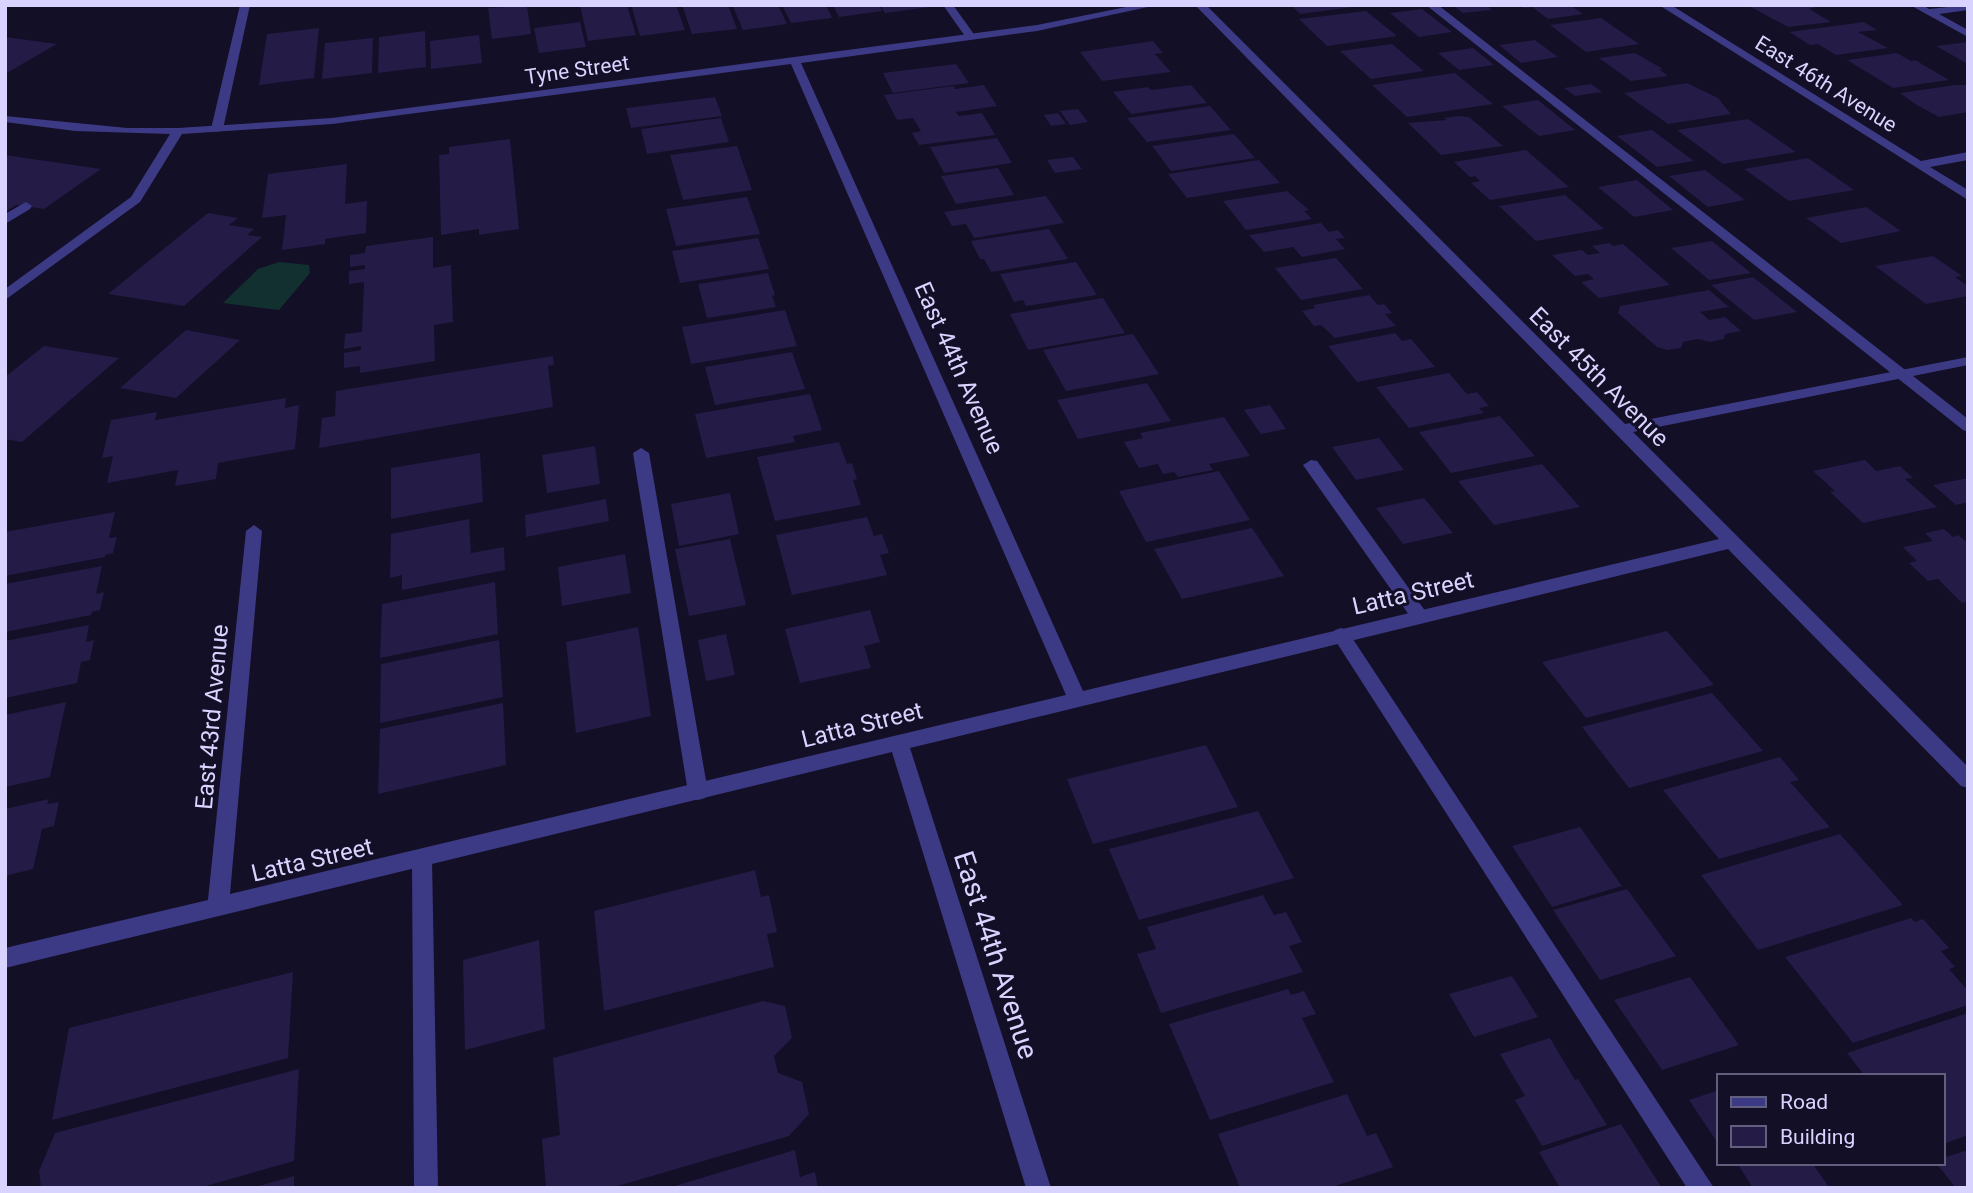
<svg xmlns="http://www.w3.org/2000/svg" width="1973" height="1193" font-family="Roboto,sans-serif">
<style>
.green{fill:#12302f}
.building{fill:#241b47}
.lines{fill:none;stroke-linecap:round;stroke-linejoin:round}
.lane{fill:#3d3a85;fill-rule:evenodd}
.street{fill:#3d3a85;fill-rule:evenodd}
.labels{text-anchor:middle;dominant-baseline:central;stroke-width:6;stroke-linejoin:round;paint-order:stroke}
.far-street-label{font-size:21px;fill:#d9d4ff;stroke:#130f26}
.street-label{font-size:24px;fill:#d9d4ff;stroke:#130f26}
.near-street-label{font-size:28px;fill:#d9d4ff;stroke:#130f26}
</style>
<rect width="100%" height="100%" fill="#130f26"/>
<path class="green" d="M279,262L309,265L310,273L279,310L223,303L258,269Z"/>
<path class="building" d="M580,5H627L636,35L588,41Z
M631,5H676L685,30L640,36Z
M682,5H728L737,29L692,34Z
M748,5H778L787,24L743,30L733,7Z
M782,5H826L832,18L791,23Z
M833,5H879L882,11L839,17Z
M880,5H930V7L885,13Z
M1291,5H1353V7L1300,14Z
M1452,5H1486L1492,10L1463,13Z
M1520,5H1570L1583,14L1548,19L1532,7L1524,8Z
M1747,5H1823L1809,9L1831,22L1788,27Z
M527,6L531,34L492,39L488,8Z
M1422,9L1452,32L1419,37L1390,13Z
M1366,11L1397,36L1327,46L1299,19Z
M1601,18L1639,44L1586,52L1550,25Z
M580,22L586,47L539,53L534,28Z
M1864,22L1877,30L1858,32L1888,48L1836,55L1818,44L1810,45L1789,32Z
M319,28L314,78L259,85L267,34Z
M425,31L426,67L378,73L379,37Z
M479,35L482,63L431,69L430,41Z
M5,37L57,44L5,74Z
M373,38L372,73L322,79L325,43Z
M1535,40L1558,57L1521,63L1499,45Z
M1153,41L1163,53L1155,54L1171,72L1102,81L1080,52Z
M1968,42L1966,63L1936,46Z
M1392,44L1424,71L1371,79L1340,51Z
M1473,48L1494,65L1459,70L1438,53Z
M1635,53L1663,69H1659L1668,76L1631,81L1599,58Z
M1897,53L1911,61L1915,60L1949,80L1893,88L1847,60Z
M956,64L969,83L893,93L883,73Z
M1455,73L1493,104L1407,117L1372,85Z
M1687,83L1718,98L1731,114L1668,124L1624,93Z
M1591,84L1602,92L1575,96L1564,88Z
M984,85L997,106L956,112L959,116L982,113L995,135L919,145L912,133L921,131L913,118L897,120L884,95L954,86L955,89Z
M1191,85L1207,103L1131,114L1113,92L1148,87L1151,90Z
M1955,85H1968V112L1939,117L1915,104L1900,93Z
M715,97L722,116L631,128L626,108Z
M1538,100L1575,130L1539,136L1502,106Z
M1210,106L1231,130L1147,142L1127,118Z
M1078,109L1088,122L1070,125L1060,111Z
M1058,113L1066,124L1051,126L1044,115Z
M1458,116L1469,117L1503,146L1441,155L1408,123L1447,120L1444,118Z
M721,118L729,142L647,154L641,129Z
M1748,119L1796,152L1723,164L1677,130Z
M1652,130L1694,161L1657,167L1617,136Z
M1234,134L1255,158L1171,171L1152,146Z
M997,138L1012,163L944,173L930,147Z
M510,139L519,229L479,235V229L441,235L439,155L449,154V147Z
M737,146L752,190L683,200L670,155Z
M1526,150L1569,187L1490,200L1471,183L1480,181L1475,176L1470,177L1454,162Z
M5,155L101,169L44,209L16,205L5,212Z
M1073,157L1082,169L1055,173L1047,160Z
M1808,158L1854,190L1789,201L1744,169Z
M1259,160L1280,183L1187,198L1168,174Z
M347,164L345,204L367,201L366,233L325,239V244L282,250L286,215L262,218L268,174Z
M998,168L1014,195L956,204L941,176Z
M1705,170L1745,200L1708,207L1669,176Z
M1637,180L1673,210L1634,217L1598,187Z
M1287,191L1309,210L1304,211L1312,219L1246,230L1223,201Z
M1565,195L1604,229L1536,241L1499,206Z
M1046,196L1064,223L974,238L966,224L952,226L944,212Z
M747,197L760,234L676,246L666,209Z
M1866,207L1901,231L1841,243L1806,218Z
M208,213L238,218L229,225L254,229L247,235L262,237L184,306L108,294Z
M1321,223L1329,232L1338,230L1345,238L1336,239L1345,249L1302,257L1293,247L1264,252L1249,235Z
M1049,229L1068,259L991,272L984,259H980L971,241Z
M433,237V268L451,265L453,322L434,325L435,361L360,373V366L344,368V353L361,350V346L344,349L345,334L362,332L364,282L349,284V271L365,269V265L350,267V255L365,253L366,246Z
M758,238L769,269L680,283L672,251Z
M1712,241L1751,273L1709,280L1671,248Z
M1609,243L1613,246L1623,244L1670,285L1599,298L1581,282L1594,279L1588,274L1575,276L1552,255L1582,250L1588,255L1600,253L1592,246Z
M1933,256L1962,276L1955,277L1968,286V296L1926,304L1875,266Z
M1336,258L1363,289L1301,300L1275,268Z
M1076,262L1097,295L1026,306L1023,300L1014,302L1000,274Z
M768,273L775,295L772,296L776,307L707,318L698,284Z
M1753,277L1797,312L1754,320L1711,285Z
M1709,290L1729,307L1700,312L1709,320L1725,317L1741,331L1725,334L1724,339L1710,342L1698,339L1683,342L1681,348L1667,350L1657,347L1618,313L1620,306Z
M1369,295L1378,305L1384,304L1392,313L1385,314L1396,326L1335,338L1321,325L1314,326L1302,311L1315,308L1313,305Z
M1103,298L1125,333L1028,350L1010,314Z
M785,310L797,346L691,364L682,327Z
M186,330L240,340L176,398L120,388Z
M1395,333L1402,341L1411,339L1435,367L1357,382L1328,346Z
M1133,334L1159,374L1066,391L1043,350Z
M44,346L119,358L22,442L5,439V377Z
M792,352L805,389L715,405L705,367Z
M553,356L554,365L548,366L553,407L319,448L322,418L335,416L336,391Z
M1449,373L1467,394L1477,392L1489,406L1479,408L1484,413L1409,428L1376,387Z
M1147,383L1171,421L1078,439L1057,400Z
M810,394L822,430L793,436L795,442L706,458L695,414Z
M286,398L285,408L299,405L295,449L218,463L216,479L175,486L178,470L107,483L113,456L102,458L111,420L157,412L155,420Z
M1270,405L1286,429L1261,434L1244,410Z
M1500,416L1535,456L1451,473L1419,432Z
M1224,417L1250,456L1209,464L1213,470L1178,477L1174,472L1163,474L1158,464L1139,468L1124,442L1143,438L1140,433Z
M1379,438L1404,470L1356,480L1332,447Z
M839,442L847,464L852,463L857,479L853,480L861,505L775,521L757,457Z
M595,446L600,484L547,493L542,455Z
M480,453L483,502L391,519V468Z
M1865,460L1876,471L1900,466L1913,478L1905,479L1937,507L1863,523L1830,492L1835,491L1813,471Z
M1542,464L1580,507L1494,525L1458,481Z
M1219,471L1250,520L1146,542L1119,491Z
M1968,478V502L1956,505L1933,485Z
M730,493L739,534L679,546L671,504Z
M1424,498L1453,533L1403,544L1376,508Z
M606,499L609,521L526,537L525,515Z
M115,512L109,538L117,537L113,553L105,555V557L5,576V532Z
M867,517L874,536L882,534L889,553L880,555L887,575L792,595L776,535Z
M469,519L471,553L504,547L505,570L402,590V575L390,578L391,534Z
M1252,528L1284,576L1182,599L1154,549Z
M1944,529L1953,537L1958,535L1968,543V601L1962,603L1938,579L1928,581L1909,563L1917,561L1903,547L1933,541L1925,533Z
M730,539L746,605L689,616L675,549Z
M625,554L631,593L562,606L558,567Z
M102,566L96,594L104,592L100,610L92,612L91,615L5,632V584Z
M495,582L498,634L380,658L382,604Z
M870,610L880,642L864,646L871,668L800,683L785,629Z
M89,625L86,642L94,640L90,660L81,662L77,683L5,698V641Z
M638,627L651,716L576,733L566,642Z
M1667,631L1714,685L1586,718L1542,662Z
M726,634L735,675L706,681L698,640Z
M499,640L503,697L380,723L381,664Z
M1712,693L1763,751L1629,788L1582,727Z
M66,702L50,777L5,787V715Z
M503,703L506,765L378,794L380,729Z
M1206,745L1238,807L1093,844L1067,779Z
M1780,757L1799,780L1790,782L1830,827L1719,859L1663,790Z
M49,799L47,804L59,802L54,826L42,829L33,869L5,876V809Z
M1258,811L1294,878L1139,920L1109,849Z
M1580,827L1622,886L1552,907L1512,846Z
M1840,834L1903,905L1758,950L1701,875Z
M755,870L761,897L769,895L777,932L767,934L774,967L604,1011L594,911Z
M1627,889L1676,956L1600,980L1553,910Z
M1263,895L1274,915L1286,912L1302,942L1289,946L1303,972L1161,1013L1137,954L1156,949L1147,927Z
M1911,918L1915,922L1923,919L1949,948L1941,951L1955,967L1949,969L1968,991V1005L1853,1043L1785,957Z
M539,940L545,1029L465,1050L463,960Z
M293,972L288,1058L52,1120L69,1028Z
M1512,976L1538,1017L1474,1037L1449,994Z
M1690,977L1739,1045L1662,1070L1614,1000Z
M1288,989L1291,995L1304,991L1316,1014L1302,1018L1334,1082L1210,1120L1169,1024Z
M763,1001L785,1006L792,1038L774,1056L778,1073L802,1082L809,1114L789,1136L611,1188H546L542,1139L560,1135L553,1058Z
M1968,1013V1135L1943,1144V1076H1865L1847,1053Z
M1550,1038L1575,1080L1578,1079L1607,1125L1542,1146L1515,1100L1525,1096L1500,1054Z
M299,1069L294,1161L199,1188H41L39,1171L55,1133Z
M1719,1090V1145L1689,1100Z
M1347,1094L1367,1136L1376,1133L1393,1167L1329,1188H1240L1218,1134Z
M1621,1124L1662,1188H1560L1539,1152Z
M795,1150L800,1177L815,1172L818,1188H668Z
M1968,1150V1188H1956L1936,1163H1943V1158Z
M1737,1163H1812L1829,1187L1753,1188Z
M294,1176V1188H255V1187Z"/>
<g class="lines">
<path class="lane" d="M240,5H250L223,129L217,132L211,129Z
M943,5H953L976,37L975,39H967Z
M1426,5H1438L1968,419V432L1963,430Z
M1910,5H1923L1929,9L1968,5V10L1939,14L1968,30V37Z
M26,202L32,206L30,209L5,224V214Z
M641,448L649,453L708,792L705,798L698,800L691,798L688,792L633,453Z
M1311,460L1317,461L1426,612L1429,617L1426,622H1414L1303,465Z
M1341,628L1347,630L1714,1188H1687L1335,640L1332,635L1335,630Z
M422,850L429,853L432,859L438,1188H414L412,859L415,853Z"/>
<path class="street" d="M1136,5H1157L1037,31L801,63L1083,691L1719,539L1195,5H1206L1625,424L1968,357V365L1633,432L1968,767V788L1961,786L1728,549L910,748L1051,1188H1026L892,752L5,968V948L208,900L246,531L254,525L262,531L230,894L1066,695L791,64L332,124L182,134L140,202L5,300V289L131,197L170,134L75,131L5,122V116L127,128H178L332,118L1037,25Z
M1659,5H1671L1921,161L1968,152V160L1930,167L1968,190V200Z"/>
</g>
<g class="labels">
<g class="far-street-label">
<text transform="translate(577 70) rotate(-8)">Tyne Street</text>
<text transform="translate(1826 84) rotate(32)">East 46th Avenue</text>
</g>
<g class="street-label">
<text transform="translate(959 368) rotate(66)">East 44th Avenue</text>
<text transform="translate(1599 377) rotate(45)">East 45th Avenue</text>
<text transform="translate(1413 593) rotate(-13)">Latta Street</text>
<text transform="translate(212 717) rotate(-85)">East 43rd Avenue</text>
<text transform="translate(862 725) rotate(-14)">Latta Street</text>
<text transform="translate(312 860) rotate(-13)">Latta Street</text>
</g>
<g class="near-street-label">
<text transform="translate(996 955) rotate(72)">East 44th Avenue</text>
</g>
</g>
<rect width="1973" height="1193" fill="none" stroke="#d9d4ff" stroke-width="14"/>
<rect x="1717" y="1074" width="228" height="91" fill="#130f26" stroke="#625e7d" stroke-width="2"/>
<rect x="1731" y="1097" width="35" height="10" fill="#3d3a85" stroke="#625e7d" stroke-width="2"/>
<text x="1780" y="1109" font-size="21" fill="#d9d4ff">Road</text>
<rect x="1731" y="1126" width="35" height="21" fill="#241b47" stroke="#625e7d" stroke-width="2"/>
<text x="1780" y="1144" font-size="21" fill="#d9d4ff">Building</text>
</svg>
